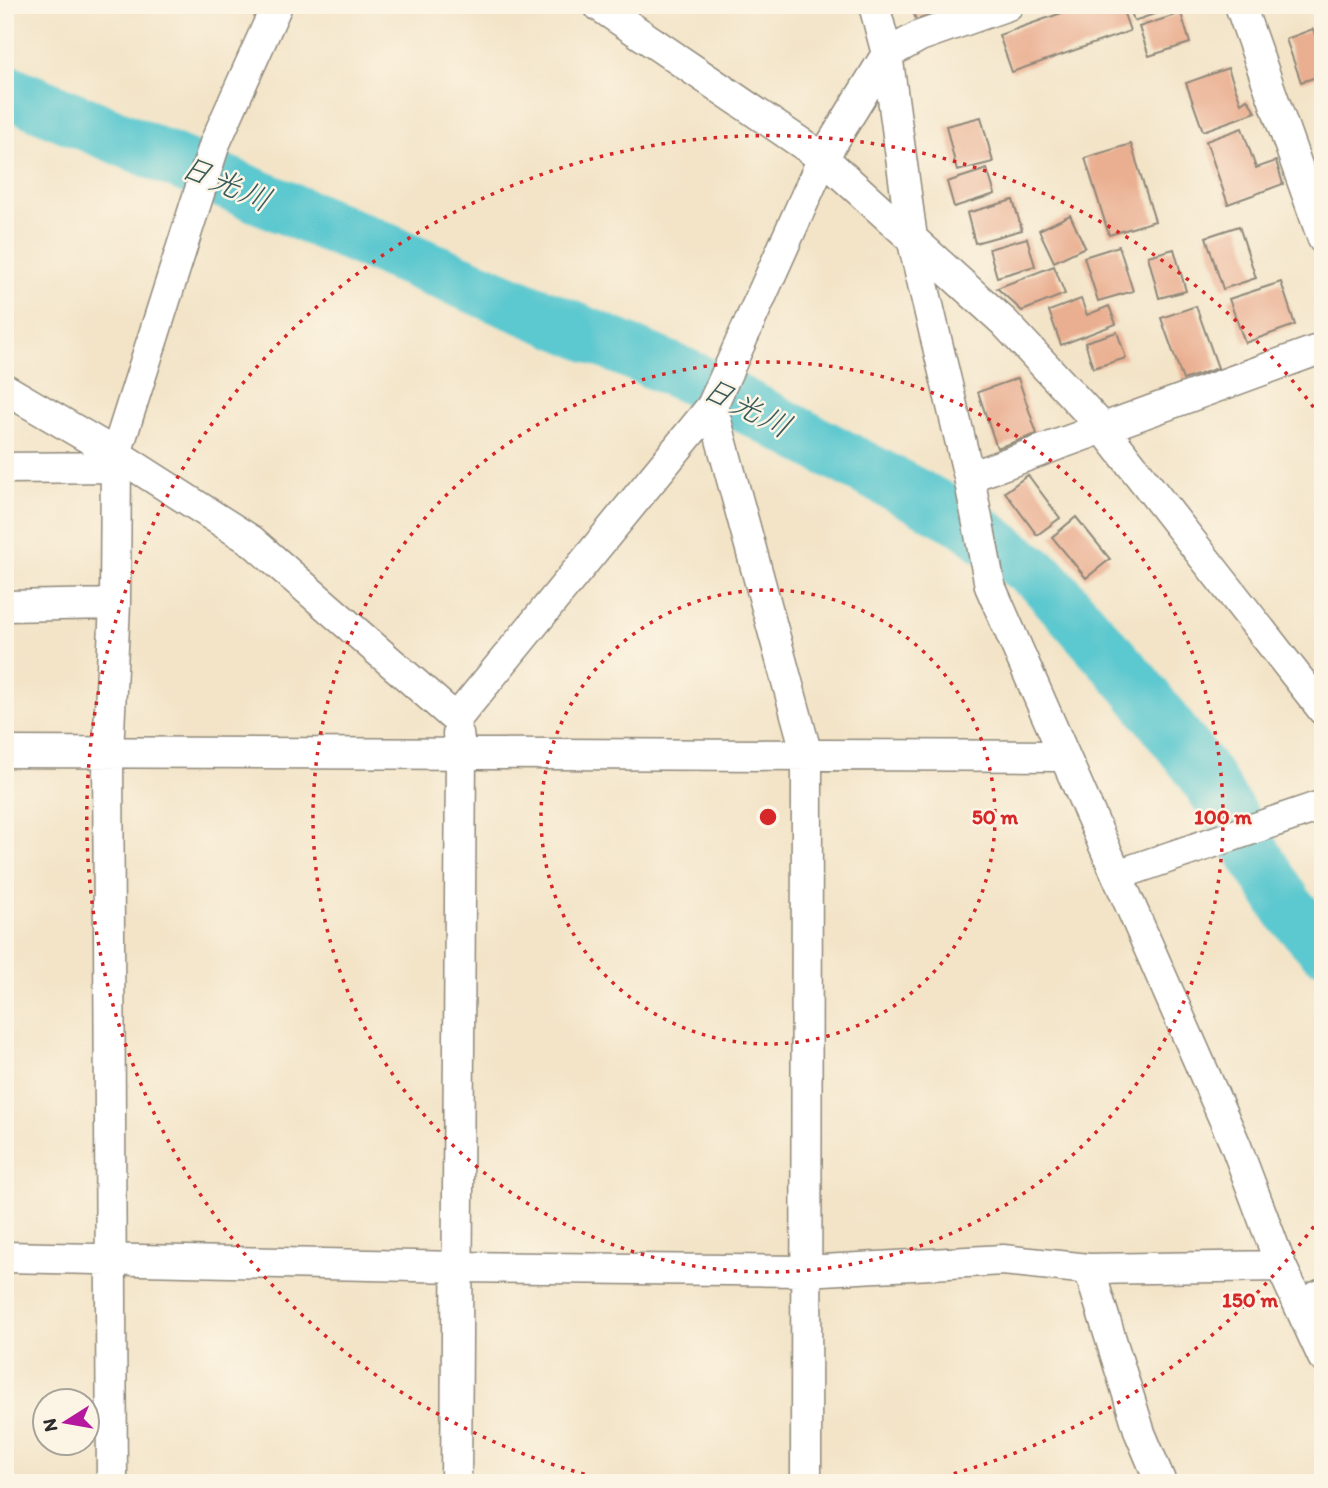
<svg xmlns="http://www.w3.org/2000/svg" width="1328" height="1488" font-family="Itim,'Klee One',sans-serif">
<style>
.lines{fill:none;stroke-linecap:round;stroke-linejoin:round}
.river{stroke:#5bc8cf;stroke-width:54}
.building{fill:#eaaf91}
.minor-casing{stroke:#8f887a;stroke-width:33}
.minor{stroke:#fff;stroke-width:30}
.ring{fill:none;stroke:#d62828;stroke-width:3.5;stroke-dasharray:3.5 7}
.labels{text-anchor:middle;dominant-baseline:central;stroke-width:5;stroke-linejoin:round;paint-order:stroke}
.water-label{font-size:32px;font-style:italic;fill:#395a5c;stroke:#fcf5e5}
.centre{fill:#d62828;stroke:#fcf5e5;stroke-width:3.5}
.ring-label{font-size:21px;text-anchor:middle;font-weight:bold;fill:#d62828;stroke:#fcf5e5;stroke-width:5;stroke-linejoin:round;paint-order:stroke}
</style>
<rect width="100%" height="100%" fill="#fcf5e5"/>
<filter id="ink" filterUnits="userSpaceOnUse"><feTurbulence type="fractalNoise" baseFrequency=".0143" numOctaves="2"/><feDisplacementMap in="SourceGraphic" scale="14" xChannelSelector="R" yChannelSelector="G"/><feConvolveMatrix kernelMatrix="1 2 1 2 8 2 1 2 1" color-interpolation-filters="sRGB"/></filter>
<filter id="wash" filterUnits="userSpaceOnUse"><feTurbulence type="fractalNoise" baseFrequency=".00686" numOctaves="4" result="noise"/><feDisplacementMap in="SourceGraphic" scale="28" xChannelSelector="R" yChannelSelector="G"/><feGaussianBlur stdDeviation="1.57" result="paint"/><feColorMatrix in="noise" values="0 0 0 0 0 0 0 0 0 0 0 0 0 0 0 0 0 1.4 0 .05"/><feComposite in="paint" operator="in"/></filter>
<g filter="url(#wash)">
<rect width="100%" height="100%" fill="#f3e4c8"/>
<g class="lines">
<path class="river" d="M5,90L694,379L965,521L1042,579L1136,686L1204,774L1289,909L1323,947"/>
</g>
<g id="blocks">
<path class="building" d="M911,5H963V6L916,20Z
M1084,5H1121L1130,31L1012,72L999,35Z
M1129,5H1168L1169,9L1134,21Z
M1181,13L1190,43L1149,56L1139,27Z
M1313,29L1323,57V75L1301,82L1286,39Z
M1228,68L1241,103L1247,99L1256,112L1203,131L1186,83Z
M981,117L993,162L957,171L946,126Z
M1242,128L1256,168L1276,161L1283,184L1228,204L1206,141Z
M1131,144L1155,221L1109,235L1085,158Z
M987,169L995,194L954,207L947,182Z
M1013,200L1022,230L975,243L967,213Z
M1070,215L1085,247L1054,262L1039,230Z
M1239,226L1256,278L1223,289L1206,237Z
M1027,238L1035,266L997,277L989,249Z
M1119,246L1133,291L1098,301L1084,257Z
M1174,249L1186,291L1159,298L1148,256Z
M1054,266L1065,294L1022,311L997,288Z
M1281,282L1295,325L1245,343L1229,299Z
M1081,299L1087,315L1109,306L1116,324L1061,345L1049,311Z
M1196,306L1218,368L1183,380L1161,318Z
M1117,332L1126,358L1093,368L1085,342Z
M1018,378L1037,434L997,448L978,392Z
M1028,475L1060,518L1037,535L1005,492Z
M1076,517L1110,559L1086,578L1052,537Z"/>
</g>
</g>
<g filter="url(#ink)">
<use href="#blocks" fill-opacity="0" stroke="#8f887a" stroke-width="2"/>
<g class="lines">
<g class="minor-casing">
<path id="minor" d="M598,5L823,158L1004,322L1102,427L1323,710
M874,5L887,54L912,238L969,477L990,586L1236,1146L1281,1266L1323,1357
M1240,5L1323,239
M5,389L116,454L252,541L456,719L712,406
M5,468L116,467
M969,477L1323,348
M5,606L115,604
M5,752L1064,756
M1117,875L1323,805
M5,1257L459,1267L805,1271L1003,1260L1089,1269L1281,1266
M1089,1269L1140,1433L1161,1483
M1300,1304L1323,1294
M112,1483L108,753L115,604L116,454L215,143L277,5
M456,1483L461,754L458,734
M806,1483L807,755L712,406L823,158L887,54L920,36L1008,5"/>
</g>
<use href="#minor" class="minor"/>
</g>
</g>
<g class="ring">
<circle cx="768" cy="817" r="227"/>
<circle cx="768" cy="817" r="455"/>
<path d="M1320 1218A682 682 0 0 1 921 1482M615 1482A682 682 0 1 1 1320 416"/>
</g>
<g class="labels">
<g class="water-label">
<text transform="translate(226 183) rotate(23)">日光川</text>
<text transform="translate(747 407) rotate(27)">日光川</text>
</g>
</g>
<circle cx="768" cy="817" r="10" class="centre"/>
<g class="ring-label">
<text x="995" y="824">50 m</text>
<text x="1223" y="824">100 m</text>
<text x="1250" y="1307">150 m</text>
</g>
<rect width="1328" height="1488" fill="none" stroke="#fcf5e5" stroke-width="28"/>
<g transform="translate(66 1422) rotate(259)"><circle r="33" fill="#fcf5e5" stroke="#a8a49b" stroke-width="2"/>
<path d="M0-5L12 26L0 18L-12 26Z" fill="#b5179e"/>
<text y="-10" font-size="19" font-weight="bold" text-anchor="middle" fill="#2b2b2b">N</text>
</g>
</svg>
